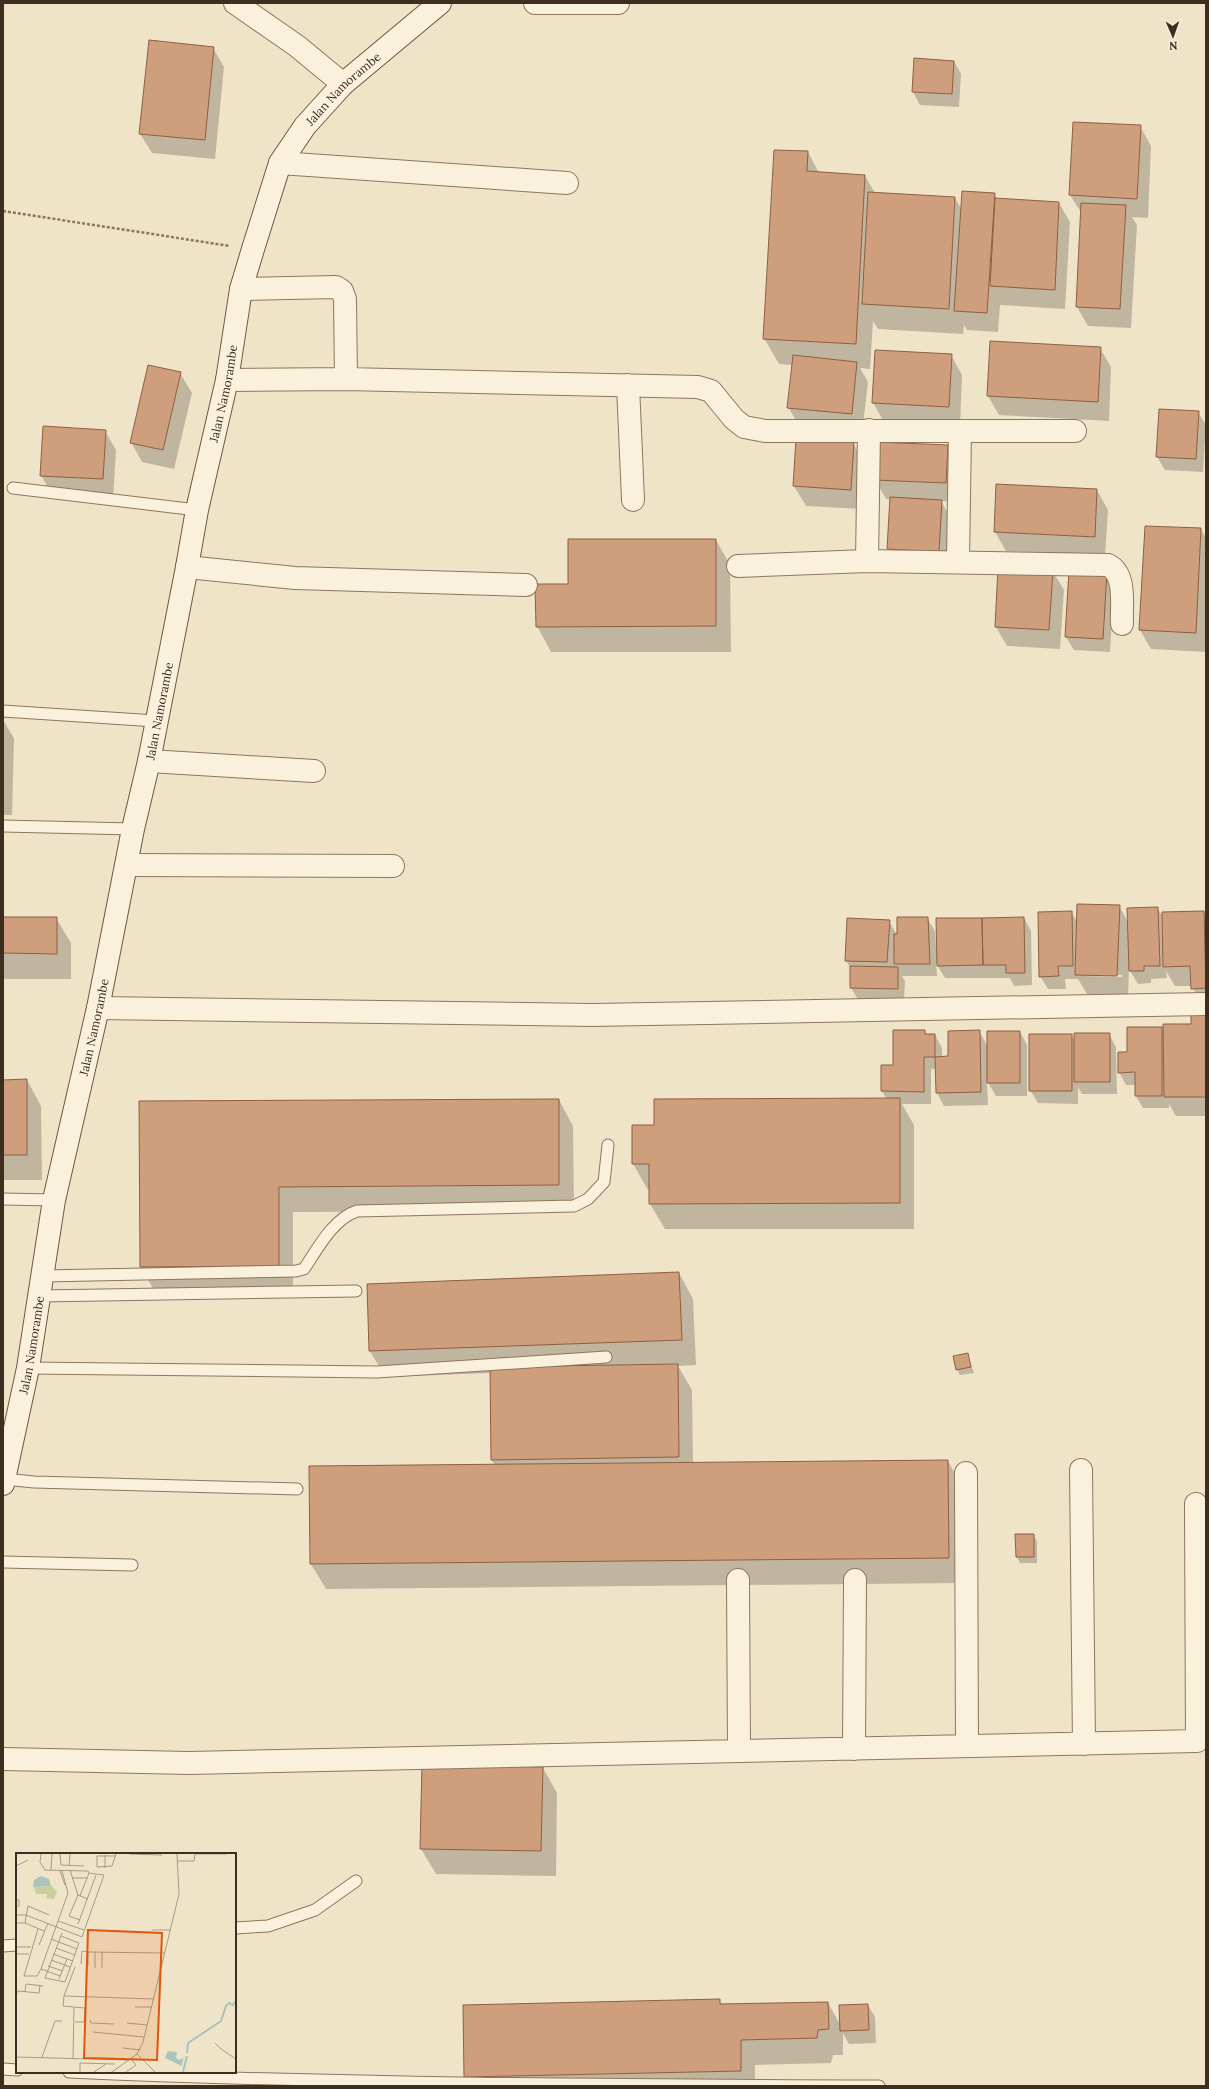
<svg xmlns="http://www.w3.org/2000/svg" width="1209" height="2089" font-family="Lora,serif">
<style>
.shadow{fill:#0003;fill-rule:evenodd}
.building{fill:#cf9f7d;stroke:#8d5f41}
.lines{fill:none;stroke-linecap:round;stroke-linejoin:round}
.lane-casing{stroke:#8d765c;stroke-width:13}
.street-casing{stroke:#8d765c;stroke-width:24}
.secondary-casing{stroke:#6f573f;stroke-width:24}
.path{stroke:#8d765c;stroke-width:2.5;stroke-dasharray:3 2;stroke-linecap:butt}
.lane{stroke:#faf1dc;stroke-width:11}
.street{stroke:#faf1dc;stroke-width:22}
.secondary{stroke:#faf1dc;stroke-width:22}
.labels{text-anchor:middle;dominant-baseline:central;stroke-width:4;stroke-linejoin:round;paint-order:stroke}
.street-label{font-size:12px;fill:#3d2e20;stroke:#f7eed8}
.inset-river{fill:none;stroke:#a9c4bc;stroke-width:2}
.inset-road{fill:none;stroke:#a89b85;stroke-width:1}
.view{fill:#df570d;fill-opacity:0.15;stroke:#df570d;stroke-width:2}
.inset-edge{fill:none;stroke:#3d2e20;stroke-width:2}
</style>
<rect width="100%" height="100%" fill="#f0e4c8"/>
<path class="shadow" d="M213,48L224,67L215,159L152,153L140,134Z
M954,61L961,74L959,107L920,105L913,92Z
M1074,123L1140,126L1151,146L1148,218L1132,217L1137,225L1131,328L1088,326L1077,307L1082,214L1070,195Z
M808,152L819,173L865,176L875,193L955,198L962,210L994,194L997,199L1059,203L1070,222L1065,309L1000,305L998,332L967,330L964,325L963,334L878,329L873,321L870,369L860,368L868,382L862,433L800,427L788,407L793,365L779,364L764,338Z
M1100,348L1111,367L1109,421L999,415L988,396Z
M951,355L962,375L960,426L884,422L873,403Z
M180,373L192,393L174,469L142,462L131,442Z
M1198,412L1206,425L1203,472L1165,470L1157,457Z
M105,431L116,450L113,498L52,495L41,475Z
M797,440L853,443L864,463L862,509L806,506L794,486Z
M948,446L959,466L957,502L941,501L952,520L949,571L899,568L888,549L891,499H886L875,479Z
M1097,490L1108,510L1105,556L1006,551L995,532Z
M1146,527L1201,529L1206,538V652L1151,649L1140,630Z
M716,540L730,565L731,652H551L537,626L569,585Z
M1052,570L1064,590L1060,649L1007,646L996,627Z
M1070,571L1106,573L1114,585L1110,652L1074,650L1066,637Z
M3,720L14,738L12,815H3Z
M1119,906L1128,922L1157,908L1163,917L1204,912L1206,915V1008H1203L1192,986H1175L1166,971L1167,978L1151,979V983L1138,984L1129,969L1128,995L1087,994L1078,979H1065L1066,989H1048L1040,976L1071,912L1078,923ZM1086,974L1122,975V977L1086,976Z
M3,918H56L71,943V979H3Z
M927,918L935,931L936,948L1024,918L1031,931L1032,985L1014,986L1010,978H945L936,963L937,976H902L905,981L904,1001H859L851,988V969L846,960L889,921L898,937Z
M1206,1010V1116H1176L1169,1104V1108H1143L1136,1096V1085H1126L1119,1072L1128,1053L1161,1028L1164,1033L1192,1025Z
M924,1031L926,1035H935L942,1048V1058L949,1057L979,1031L988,1047L1020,1032L1027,1045V1096H996L987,1081L988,1105L944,1106L937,1093L936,1069H931V1104H902L914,1125V1229H665L650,1204V1190H648L633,1164V1126H655L887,1100L882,1091L894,1066Z
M1109,1034L1116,1047L1117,1094H1082L1078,1087V1104L1038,1103L1030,1090L1071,1035L1075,1042Z
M27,1080L41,1106L42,1180H3V1081Z
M559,1100L573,1126L574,1211L293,1212V1292H155L141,1267L140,1102Z
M679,1273L693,1299L696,1365L678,1366L692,1390L693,1464L948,1461L962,1487L963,1583L326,1589L311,1564L495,1466L492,1460L491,1373L385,1377L370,1351L368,1284Z
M967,1354L974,1373L960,1375L957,1369Z
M1033,1535L1037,1541V1563H1020L1017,1557Z
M543,1768L557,1793L556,1876L436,1874L421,1849Z
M719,2000L722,2005L828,2003L841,2026L868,2005L875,2017L876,2043L849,2044L843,2033V2055H833L831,2063L755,2065V2086H470L465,2077Z"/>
<path class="building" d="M149,40L214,47L205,140L139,134Z
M914,58L954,61L952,94L912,92Z
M1073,122L1141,125L1137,199L1069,195Z
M774,150L808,151L807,171L865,175L856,344L763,339Z
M962,191L995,193L987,313L954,311Z
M868,192L955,197L949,309L862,304Z
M995,198L1059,202L1055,290L990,286Z
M1081,203L1126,205L1120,309L1076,307Z
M990,341L1101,347L1098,402L987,396Z
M875,350L952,354L949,407L872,403Z
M793,355L857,362L852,414L787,408Z
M148,365L181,372L163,450L130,443Z
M1159,409L1199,411L1196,459L1156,457Z
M43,426L106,430L103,479L40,476Z
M796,439L854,442L851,490L793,486Z
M876,442L948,445L946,483L874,480Z
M996,484L1097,489L1095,537L994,532Z
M890,497L942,500L939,552L887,549Z
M1145,526L1201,528L1196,633L1139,630Z
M568,539H716V626L536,627L535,584H568Z
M998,567L1053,570L1049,630L995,627Z
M1069,570L1107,572L1103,639L1065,637Z
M1077,904L1120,905L1117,976L1075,975Z
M1158,907L1160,966H1144V971H1129L1127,908Z
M1072,911L1073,966H1058L1059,976L1039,977L1038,912Z
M1204,911L1206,988L1191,989L1190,966L1163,967L1162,912Z
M3,917H57V954L3,953Z
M897,917H928L930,964H894V934H897Z
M1024,917L1025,973H1006V965H983L982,918Z
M847,918L890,920L887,962L845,961Z
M936,918H982L983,965L937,966Z
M850,966L898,967V989L850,988Z
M1206,1009V1097H1164L1163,1024H1191V1010Z
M1127,1027H1162V1096H1135V1072L1118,1073V1052H1127Z
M893,1030H925V1034H935V1057H924V1092L881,1091V1065H893Z
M980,1030L981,1092L936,1093L935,1057L948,1056V1031Z
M987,1031H1020V1083H987Z
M1074,1033H1110V1082H1074Z
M1029,1034H1072V1091H1029Z
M27,1079V1155H3V1080Z
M900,1098V1203L649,1204V1164H632V1125H654V1099Z
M559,1099V1185L279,1187V1266L140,1267L139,1101Z
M679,1272L682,1340L369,1351L367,1284Z
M968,1353L971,1367L956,1370L953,1356Z
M678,1364L679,1457L491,1460L490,1367Z
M948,1460L949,1558L310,1564L309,1466Z
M1015,1534H1034V1557H1016Z
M422,1764L543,1767L541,1851L420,1849Z
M720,1999V2004L828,2002L829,2029L818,2030L817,2038L741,2040V2071L464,2077L463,2005Z
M868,2004L869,2030L840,2031L839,2005Z"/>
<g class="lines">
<g class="lane-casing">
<path id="lane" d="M13,488L197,510
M3,711L156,721
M3,826L133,829
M3,1199L54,1200
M43,1276L296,1271L304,1269C318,1248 333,1219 357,1211L574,1206L588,1199L604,1182L608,1145
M40,1296L356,1291
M28,1368L377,1372L606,1357
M4,1479L34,1482L297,1489
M3,1562L132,1565
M235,1928L268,1926L315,1910L356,1881
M3,1946L17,1945
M3,2069L17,2070
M69,2072C339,2084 609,2085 879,2086"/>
</g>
<g class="street-casing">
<path id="street" d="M235,3L297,46L343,84
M535,3H618
M280,163L567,183
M241,289L336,287L342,291L345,299L346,379
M227,380L346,379L698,387L711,391L734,419L744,427L765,431H1075
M628,385L633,500
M867,561L869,430
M958,562L960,431
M738,566L867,561L1108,565C1127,574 1121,606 1122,624
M187,567L295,578L526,585
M149,761L314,771
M127,865L393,866
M98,1008L592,1015L1206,1004
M1081,1470L1084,1744
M966,1473L967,1746
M738,1580L739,1751
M854,1749L855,1580
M3,1759L189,1763L1197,1741L1196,1504"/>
</g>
<g class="secondary-casing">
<g id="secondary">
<path id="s1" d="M3,1484L28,1368L54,1200L98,1008L133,829L149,761L187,567L197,510L227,380L241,289L253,249L280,163L305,126L343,84L440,3"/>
</g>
</g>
<path class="path" d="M3,211L230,246"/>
<use href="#lane" class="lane"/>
<use href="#street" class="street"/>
<use href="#secondary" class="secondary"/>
</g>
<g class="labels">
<g class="street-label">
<text stroke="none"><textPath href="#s1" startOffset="1449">Jalan Namorambe</textPath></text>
<text stroke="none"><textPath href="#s1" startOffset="1113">Jalan Namorambe</textPath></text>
<text stroke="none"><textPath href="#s1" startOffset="789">Jalan Namorambe</textPath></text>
<text stroke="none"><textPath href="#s1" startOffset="466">Jalan Namorambe</textPath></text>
<text stroke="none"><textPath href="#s1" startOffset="142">Jalan Namorambe</textPath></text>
</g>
</g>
<g transform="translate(16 1853)">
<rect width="220" height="220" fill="#f0e4c8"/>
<path d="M36,33L41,39L38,46L30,45L31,41H20L18,34Z" fill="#c9cf9b"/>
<path d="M25,23L33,26L35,33L17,34L18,27ZM152,198L161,199L160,205L163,207L170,204L167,206L166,213L149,205Z" fill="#a9c4bc"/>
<path class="inset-river" d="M171,200L172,190L205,168L210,153L213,150L217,152L220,148M167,219L171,203"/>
<path class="inset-road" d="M44,1L45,12L68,13M113,1L146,2M180,1H211M89,2V15M99,3H81V14L96,13L100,1M162,8H178L179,1M0,13L12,7M53,13L54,1M35,17L36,1M54,17L62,42L72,46M44,18L49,32M56,25H71M62,42L53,63L64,67M64,43L73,20M0,47H3V53L0,54M0,62H10L66,84L88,22L73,20L72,18L29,17L24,9L25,1M42,68L68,77M0,70H9L28,78M9,70L12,53L33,62M62,71L80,22M22,76L8,123H21L25,116L52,40L46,18M136,77H154M45,83L63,90L49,129L29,125L46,80M35,86L61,96M23,92L32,70M0,94H15M40,95L59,102M0,101H13M37,101L57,108M35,107L54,114M65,111L66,98L72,99M32,113L47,118M72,113V99L148,100M79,115V99M86,115V99M25,116L44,123M43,126L51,106M9,139L10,131L27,133M0,141L2,138L23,140L24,132M48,143L59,114M119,154H136M74,167L75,170L98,171M59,169H68L69,155L47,153L48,143L138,146M111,170L131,172M77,179L128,184M199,190L205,196L220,206M107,195L125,197M121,201L139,219M0,204L113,207M26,204L39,168H46M57,205L58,154M64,219V210L99,211M78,219L90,211M96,219L121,201L127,189L163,41L161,1M110,219L120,212L115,206"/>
<path class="view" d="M72,77L146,80L141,207L68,205Z"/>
<rect width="220" height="220" class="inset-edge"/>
</g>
<rect width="1209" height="2089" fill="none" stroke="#3d2e20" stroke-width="8"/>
<g transform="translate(1173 36) rotate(178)" stroke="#f7eed8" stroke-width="3" paint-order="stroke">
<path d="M0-3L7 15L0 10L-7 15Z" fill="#3d2e20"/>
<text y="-6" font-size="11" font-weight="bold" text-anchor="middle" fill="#3d2e20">N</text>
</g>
</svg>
